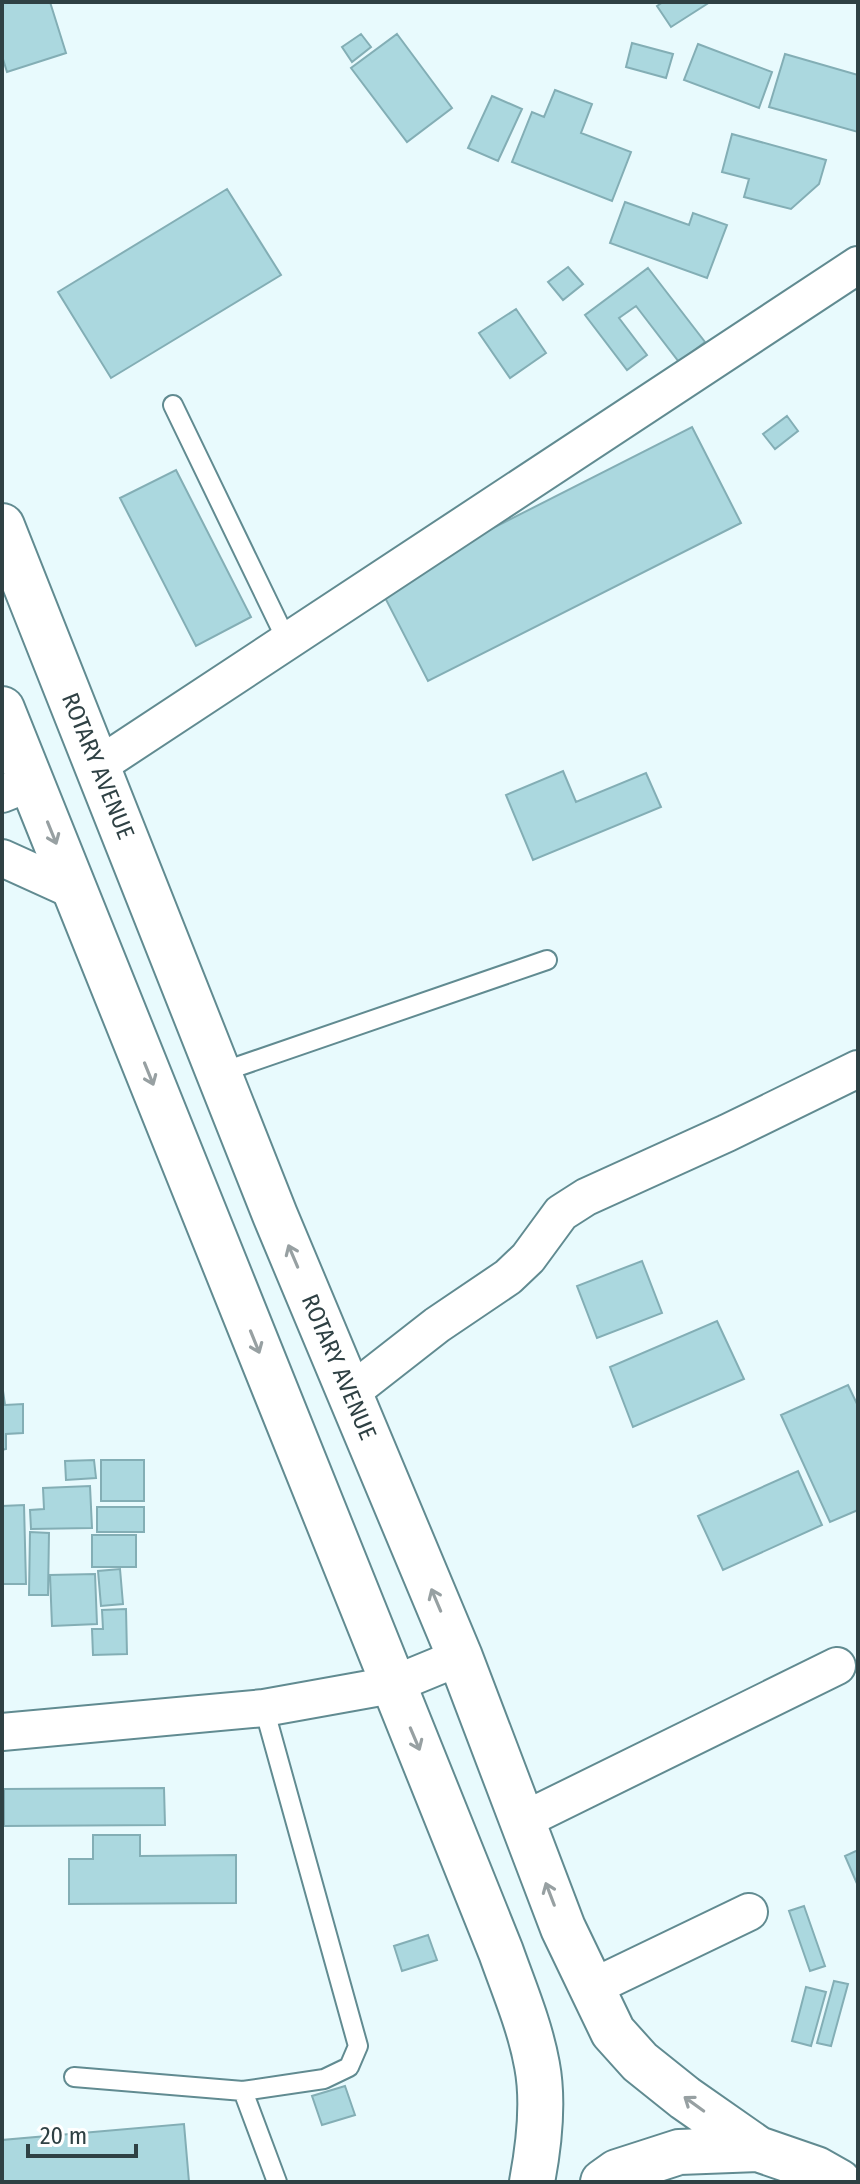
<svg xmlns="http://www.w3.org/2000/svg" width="860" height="2184" font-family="'Fira Sans Condensed',sans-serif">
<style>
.building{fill:#abd8df;stroke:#83aeb5;stroke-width:2}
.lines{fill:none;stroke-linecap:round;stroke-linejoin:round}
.service-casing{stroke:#618b91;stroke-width:22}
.minor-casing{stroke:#618b91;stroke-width:40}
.secondary-casing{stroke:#618b91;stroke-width:48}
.service{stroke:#fff;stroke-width:18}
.minor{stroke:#fff;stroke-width:36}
.secondary{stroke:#fff;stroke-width:44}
.oneway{stroke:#97a0a2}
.labels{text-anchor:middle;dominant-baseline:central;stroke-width:6;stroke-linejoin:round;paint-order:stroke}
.street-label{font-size:24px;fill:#2f4144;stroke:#fff}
</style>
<rect width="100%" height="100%" fill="#e8fafd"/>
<path class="building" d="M2,2H50L66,53L7,72L2,56Z
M663,2H710L671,27L657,6Z
M361,34L371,47L352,62L342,47Z
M397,34L452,108L407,142L351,68Z
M632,43L673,54L666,78L626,67Z
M698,44L772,72L759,108L684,80Z
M785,54L858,75V132L769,107Z
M555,90L592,104L581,133L631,152L612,201L512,162L532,112L544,117Z
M492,96L522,109L498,161L468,148Z
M732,134L826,160L819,184L791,209L744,197L749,179L722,172Z
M227,189L281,275L111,378L58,292Z
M625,202L689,225L693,213L727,225L707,278L610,243Z
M568,267L583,284L563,300L548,282Z
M648,268L705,342L679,362L636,306L619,318L647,355L627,370L585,315Z
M516,309L546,353L510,378L479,333Z
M787,416L798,431L775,449L763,434Z
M692,427L741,523L428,681L379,586Z
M176,470L251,617L196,646L120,498Z
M563,771L576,802L646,773L661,807L533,860L506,795Z
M642,1261L662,1313L597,1338L577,1286Z
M717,1321L744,1379L633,1427L610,1367Z
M2,1384L5,1405L23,1404V1433L6,1434V1449L2,1450Z
M848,1385L858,1406V1510L830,1522L781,1415Z
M94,1460L96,1478L66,1480L65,1461Z
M101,1460H144V1501H101Z
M798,1471L822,1525L723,1570L698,1516Z
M90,1486L92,1528L31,1529L30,1510L44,1509L43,1488Z
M24,1505L26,1584H2V1506Z
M97,1507H144V1532H97Z
M30,1532L49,1533L48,1595H29Z
M92,1535H136V1567H92Z
M120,1569L123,1604L101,1606L98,1571Z
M95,1574L97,1624L52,1626L50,1575Z
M126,1609L127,1654L93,1655L92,1629H103L102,1610Z
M164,1788L165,1825L4,1826V1789Z
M93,1835H140V1856L236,1855V1903L69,1904V1859H93Z
M858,1850V1886L845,1856Z
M804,1906L825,1966L810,1971L789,1911Z
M428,1935L437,1960L402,1971L394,1946Z
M834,1981L848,1984L831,2046L817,2043Z
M806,1987L826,1992L811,2046L792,2041Z
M345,2086L355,2115L322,2125L312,2096Z
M184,2124L189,2182H2V2140Z"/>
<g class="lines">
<g class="service-casing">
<path id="service" d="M173,405L287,641
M219,1073L547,960
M74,2077L243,2091L324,2079L349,2067L358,2046L264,1708
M243,2091L277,2182"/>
</g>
<g class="minor-casing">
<path id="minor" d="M98,766L858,265
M2,794L32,782
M2,858L75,891
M350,1393L437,1325L508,1277L528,1258L561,1213L586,1197L727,1133L858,1069
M2,1732L264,1708L392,1685L460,1657
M522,1821L837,1666
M591,1988L749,1912"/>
</g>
<g class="secondary-casing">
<path id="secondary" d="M2,526L275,1215L460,1657L563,1928L613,2032L640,2062L685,2098L758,2149
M2,709L501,1952C514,1989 530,2026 537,2065C544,2102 539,2145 532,2182
M603,2182L617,2172L679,2152L758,2149L816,2169L839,2182"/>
</g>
<use href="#service" class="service"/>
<use href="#minor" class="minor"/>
<use href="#secondary" class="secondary"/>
</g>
<defs><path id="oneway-shaft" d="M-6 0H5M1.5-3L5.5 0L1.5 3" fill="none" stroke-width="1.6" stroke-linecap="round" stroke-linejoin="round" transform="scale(2)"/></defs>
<g class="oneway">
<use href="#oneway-shaft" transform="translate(52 833) rotate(68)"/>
<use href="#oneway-shaft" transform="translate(149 1074) rotate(68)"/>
<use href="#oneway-shaft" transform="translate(293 1256) rotate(-113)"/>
<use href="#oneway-shaft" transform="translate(255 1342) rotate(68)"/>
<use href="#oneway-shaft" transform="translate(436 1600) rotate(-113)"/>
<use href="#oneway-shaft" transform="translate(415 1739) rotate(67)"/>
<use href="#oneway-shaft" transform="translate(550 1894) rotate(-111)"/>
<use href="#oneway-shaft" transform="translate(694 2104) rotate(-144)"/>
</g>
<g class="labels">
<g class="street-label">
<text transform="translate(98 766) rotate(68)">ROTARY AVENUE</text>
<text transform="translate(339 1367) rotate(67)">ROTARY AVENUE</text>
</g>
</g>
<rect width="860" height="2184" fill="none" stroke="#2f4144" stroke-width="8"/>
<path d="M28 2144v12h108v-12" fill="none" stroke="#2f4144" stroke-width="4"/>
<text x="40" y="2144" font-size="24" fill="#2f4144" stroke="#ffffff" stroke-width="6" paint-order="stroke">20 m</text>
</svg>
